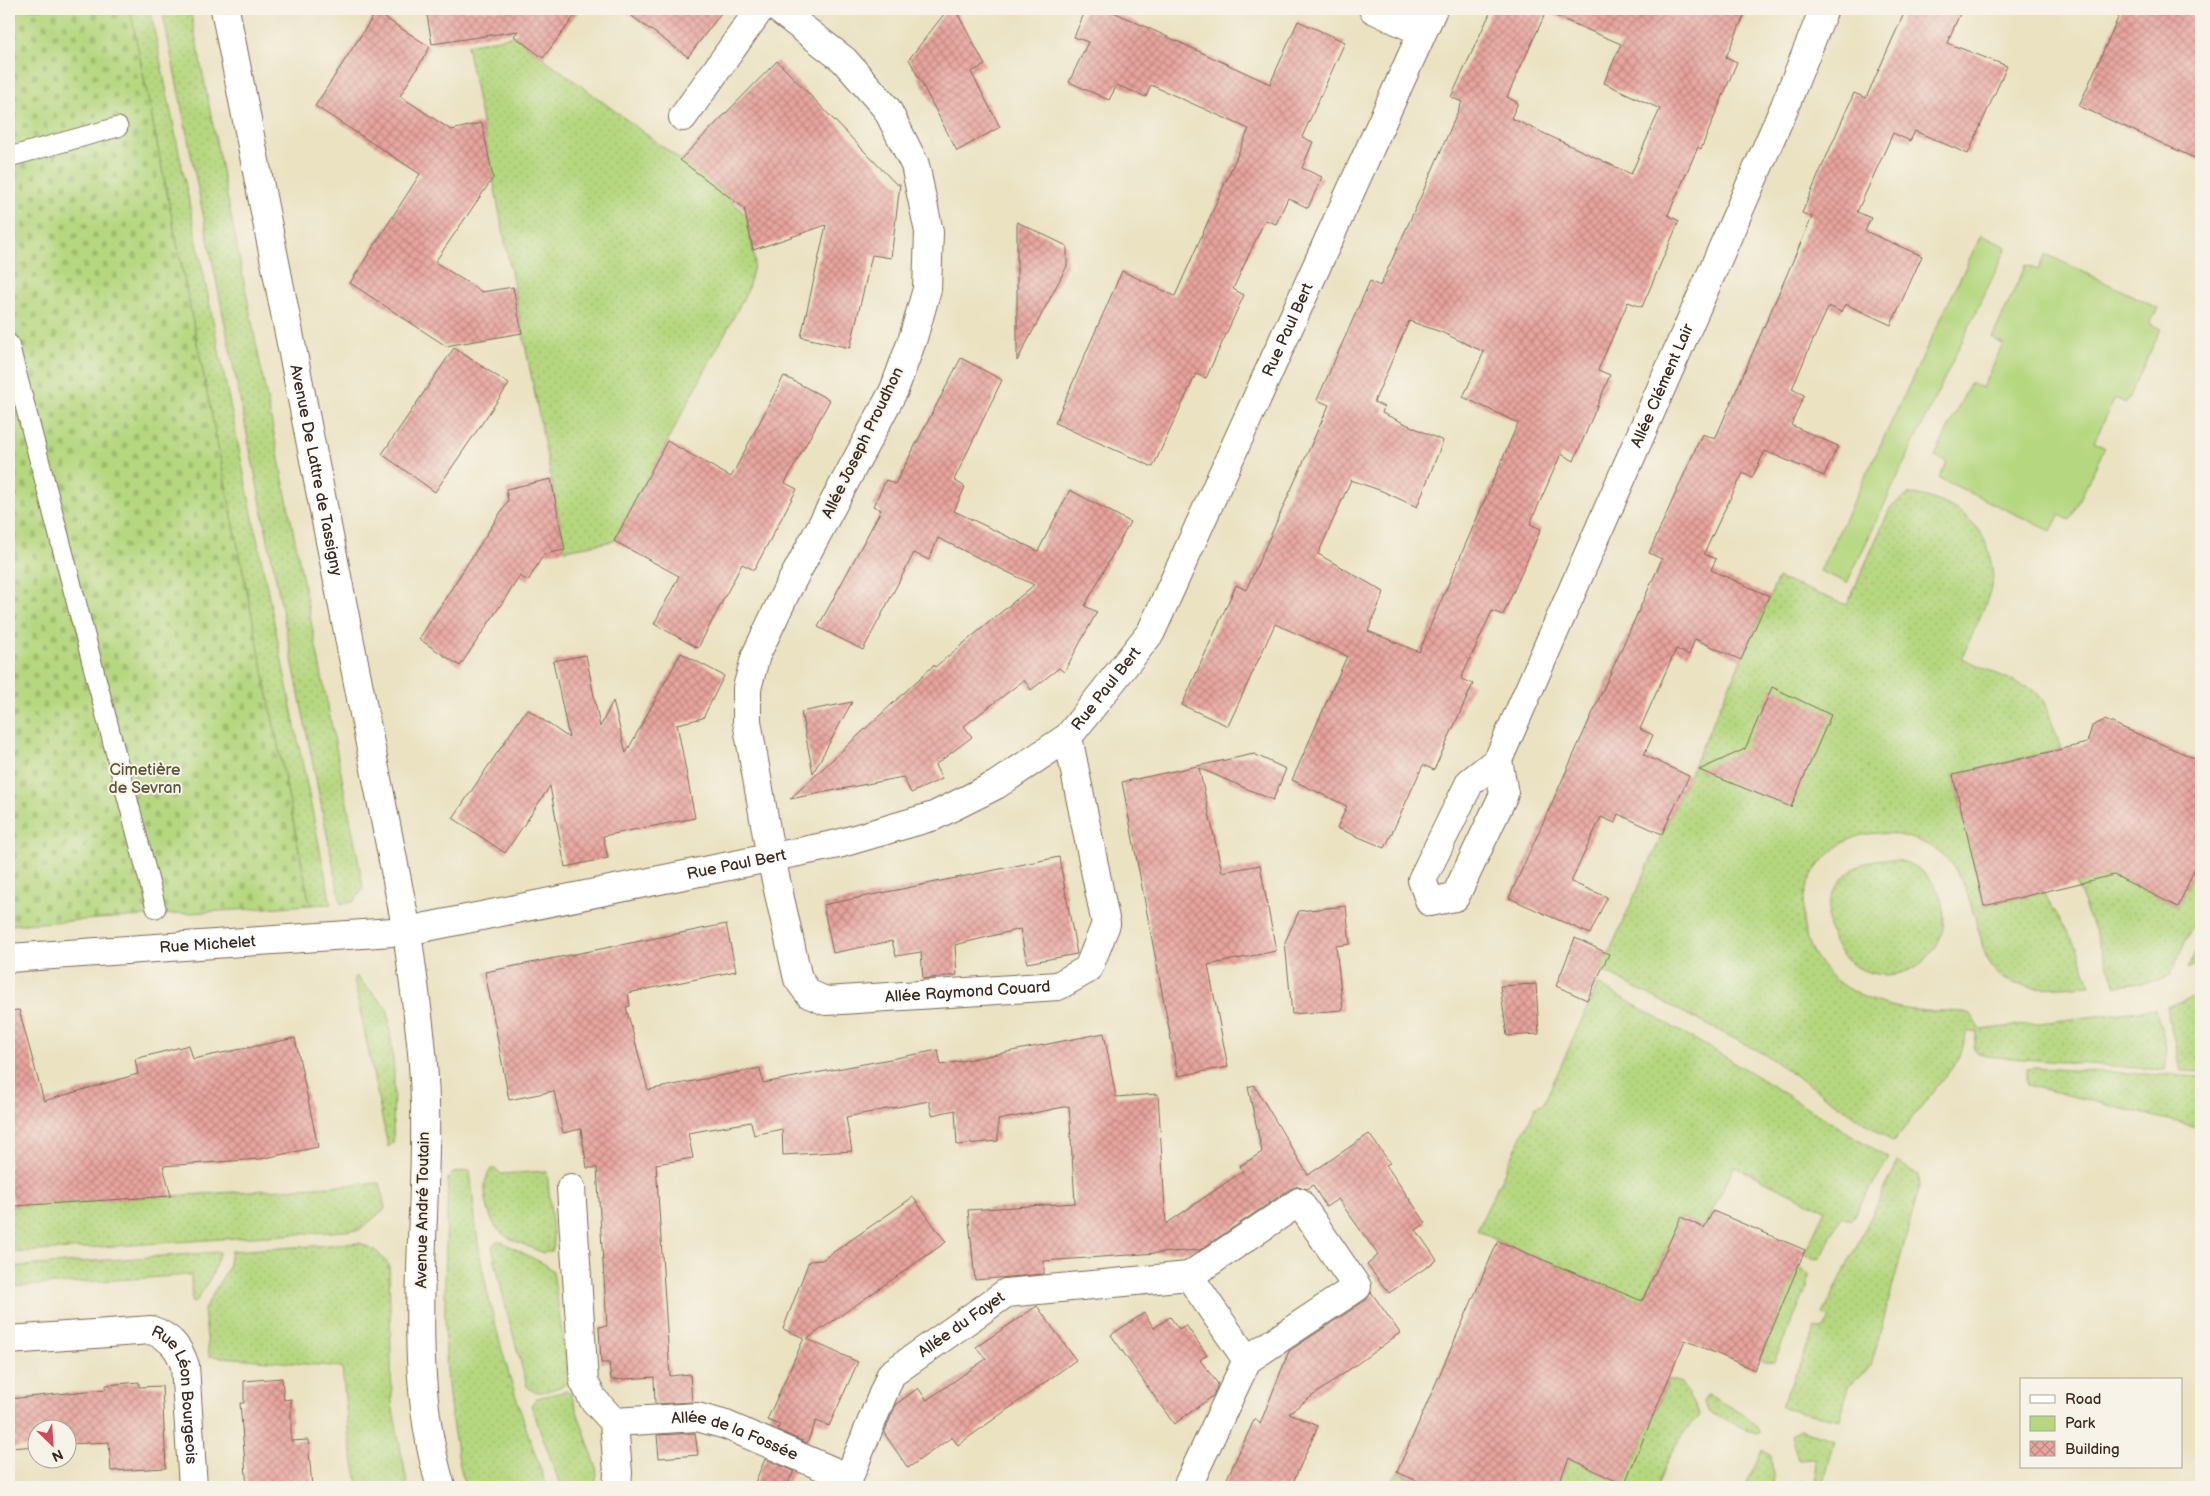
<svg xmlns="http://www.w3.org/2000/svg" width="2210" height="1496" font-family="'Balsamiq Sans',sans-serif">
<style>
.green{fill:url(#green-dots);stroke:#78804e}
.cemetery{fill:url(#cemetery-stones);stroke:#78804e}
.pitch{fill:#b5d77f;stroke:#78804e}
.building{fill:url(#building-cross-hatch);fill-rule:evenodd}
.lines{fill:none;stroke-linecap:round;stroke-linejoin:round}
.lane-casing{stroke:#796a57;stroke-width:21}
.street-casing{stroke:#796a57;stroke-width:30}
.lane{stroke:#fff;stroke-width:19}
.street{stroke:#fff;stroke-width:28}
.labels{text-anchor:middle;dominant-baseline:central;stroke-width:4;stroke-linejoin:round;paint-order:stroke}
.street-label{font-size:16px;fill:#3b2a1e;stroke:#f7f3e8}
.park-label{font-size:16px;fill:#5a5536;stroke:#f7f3e8}
</style>
<defs>
<pattern id="green-dots" width="8" height="8" patternUnits="userSpaceOnUse" patternTransform="scale(1.25)"><rect width="8" height="8" fill="#b5d77f"/><path d="M2 2h.1M6 6h.1" fill="none" stroke="#9db96d" stroke-width="1.8" stroke-linecap="round"/></pattern>
<pattern id="cemetery-stones" width="16" height="16" patternUnits="userSpaceOnUse" patternTransform="scale(1.25)"><rect width="16" height="16" fill="#b5d77f"/><path d="M2 7V4a2 2 0 0 1 4 0v3zM10 15v-3a2 2 0 0 1 4 0v3z" fill="#9db96d"/></pattern>
<pattern id="building-cross-hatch" width="8" height="8" patternUnits="userSpaceOnUse" patternTransform="scale(1.25)"><rect width="8" height="8" fill="#e8a49e"/><path d="M0 0l8 8M0 8l8-8" fill="none" stroke="#bd8680"/></pattern>
</defs>
<rect width="100%" height="100%" fill="#f7f3e8"/>
<filter id="ink" filterUnits="userSpaceOnUse"><feTurbulence type="fractalNoise" baseFrequency=".02" numOctaves="2"/><feDisplacementMap in="SourceGraphic" scale="10" xChannelSelector="R" yChannelSelector="G"/><feConvolveMatrix kernelMatrix="1 2 1 2 8 2 1 2 1" color-interpolation-filters="sRGB"/></filter>
<filter id="wash" filterUnits="userSpaceOnUse"><feTurbulence type="fractalNoise" baseFrequency=".0096" numOctaves="4" result="noise"/><feDisplacementMap in="SourceGraphic" scale="20" xChannelSelector="R" yChannelSelector="G"/><feGaussianBlur stdDeviation="1.12" result="paint"/><feColorMatrix in="noise" values="0 0 0 0 0 0 0 0 0 0 0 0 0 0 0 0 0 1.4 0 .05"/><feComposite in="paint" operator="in"/></filter>
<g filter="url(#wash)">
<rect width="100%" height="100%" fill="#ebe2c2"/>
<path class="green" d="M130,9H150L331,904L310,905Z
M162,9H190L361,874L363,889L353,902L341,904Z
M514,36L725,193L746,216L755,262L747,292L614,541L565,550L467,45Z
M1915,494C1950,502 1982,519 1990,556C1991,565 1994,574 1992,583C1988,603 1970,638 1962,658L2035,691L2045,702L2061,749L1953,775L1984,906L2043,892L2077,947L2090,985C2062,986 2022,994 1999,975C1988,966 1984,952 1981,939C1966,886 1958,847 1898,835C1880,831 1856,833 1840,845C1815,864 1801,885 1803,918C1807,976 1862,1005 1915,1010C1933,1012 1953,1009 1971,1014L1981,1030L2155,1009C2161,1028 2170,1050 2165,1070L1985,1056L1977,1052L1974,1048L1977,1031L1967,1032L1959,1059L1893,1142L1764,1054L1601,970L1778,578L1847,605L1890,508L1907,495Z
M1828 917a58 58 0 1 1 116 0a58 58 0 1 1-116 0Z
M2192,874L2201,878V908L2170,975L2158,981L2116,986L2076,884L2114,875L2178,907Z
M2201,940V962L2188,969Z
M356,976L386,1007L388,1011L394,1070L393,1143L388,1147L354,980Z
M1598,984L1727,1058L1889,1158L1851,1220L1841,1216L1821,1258L1815,1259L1804,1254L1825,1210L1734,1166L1704,1228L1681,1217L1642,1301L1498,1241L1477,1230L1536,1106L1544,1103Z
M2201,994V1072L2181,1071L2166,1007Z
M2034,1068L2201,1077V1128L2027,1085V1069Z
M1898,1162L1918,1175L1919,1189L1871,1366L1848,1387L1840,1420L1786,1409L1781,1406L1816,1328L1823,1330L1830,1319L1823,1314Z
M491,1169H496L501,1174L547,1171L554,1245L551,1251L543,1253C509,1237 493,1239 486,1199C484,1188 484,1179 491,1169Z
M470,1170C473,1197 475,1223 479,1250C493,1330 519,1411 547,1487H465C438,1382 445,1286 448,1179L453,1173Z
M380,1183L385,1209L359,1230L9,1253V1206Z
M497,1241L502,1242L546,1265L553,1271L569,1380L565,1385C552,1389 536,1398 527,1386L505,1305L492,1246Z
M360,1243L376,1251L389,1265L392,1404L408,1487H359L349,1439L342,1367L209,1356L204,1309L228,1268L231,1251Z
M220,1252L212,1275L196,1302L192,1303L191,1275L9,1287V1267Z
M1798,1267L1809,1274L1808,1286L1774,1361L1765,1362L1760,1359Z
M1669,1379L1681,1383L1700,1416C1678,1435 1666,1460 1657,1487H1557L1569,1458L1624,1485Z
M566,1391L571,1394L595,1463L597,1472L595,1487H561L531,1405L537,1398Z
M1707,1395C1726,1405 1749,1413 1760,1433L1756,1434L1709,1412L1703,1402Z
M1801,1430L1835,1440L1824,1483L1826,1487H1800L1801,1480L1805,1484L1817,1482L1815,1459L1798,1460L1791,1435Z
M1762,1450L1771,1456L1774,1487H1745Z
M1397,1472L1425,1485L1424,1487H1389Z"/>
<path class="cemetery" d="M9,9H130L310,905L9,925Z"/>
<path class="pitch" d="M1981,235L2007,247L1847,583L1820,571Z
M2046,254L2158,308L2150,324L2161,329L2126,403L2115,398L2094,442L2105,447L2070,520L2059,515L2051,531L1939,478L1947,462L1935,456L1970,383L1982,388L2003,344L1992,338L2026,265L2038,270Z"/>
<g id="blocks">
<path class="building" d="M426,9L534,10L580,9L543,58L514,36L518,31L432,44Z
M622,9H724L688,57Z
M948,9H955L985,65L971,72L1000,127L957,151L909,59Z
M1086,9H1107L1270,84L1298,21L1345,42L1302,137L1313,142L1302,168L1322,177L1308,208L1288,198L1276,224L1265,220L1233,289L1244,295L1206,378L1196,374L1153,467L1055,423L1122,271L1175,296L1249,129L1151,85L1146,97L1117,85L1109,100L1069,82L1088,42L1074,37Z
M1492,9H1747L1726,57L1737,62L1701,149L1698,147L1668,215L1679,221L1642,307L1628,302L1598,370L1610,375L1574,461L1561,454L1530,524L1541,529L1503,615L1492,611L1461,679L1473,684L1434,770L1423,765L1385,848L1337,828L1347,806L1292,780L1347,656L1275,624L1228,726L1182,705L1236,585L1246,590L1329,405L1317,400L1370,281L1380,286L1422,194L1462,102L1451,97ZM1546,12L1621,44L1604,83L1660,109L1631,174L1511,118L1518,103L1507,97ZM1409,321L1441,332L1484,352L1463,397L1518,423L1419,652L1368,631L1384,592L1318,554L1351,480L1382,491L1417,507L1443,441L1382,413L1384,407L1374,402Z
M1906,9H1962L1947,43L2007,66L1968,154L1915,131L1910,141L1893,133L1857,212L1871,218L1865,231L1922,256L1891,325L1845,304L1841,312L1829,306L1809,349L1792,389L1804,395L1791,425L1838,446L1824,476L1765,451L1752,478L1743,473L1722,515L1704,554L1716,559L1711,570L1769,596L1741,660L1695,639L1689,655L1676,649L1640,729L1653,735L1644,755L1689,776L1662,834L1618,814L1615,823L1601,817L1571,882L1607,897L1590,934L1509,898L1662,559L1649,553L1702,434L1715,439L1812,217L1802,213L1854,93L1866,98Z
M2122,9H2201V161L2079,106Z
M376,12L430,47L400,96L451,130L482,123L493,178L435,262L482,292L513,287L522,333L446,346L350,283L420,174L315,106Z
M777,61L896,184H900L891,258L872,255L850,348L801,337L826,225L753,250L744,208L680,160Z
M1017,222L1067,246V266L1017,361Z
M454,348L509,384L435,492L382,454Z
M961,358L1002,380L954,480L965,487L954,511L1038,551L1070,490L1130,522L1085,606L1097,612L1064,672L1059,668L1031,690L1024,680L964,726L972,737L935,765L942,779L911,793L903,777L790,799L934,665L935,667L1034,585L938,538L929,560L914,553L863,650L818,627L881,510L873,506L886,480L895,484Z
M784,376L830,400L785,483L797,489L754,570L742,564L698,648L654,624L679,576L614,541L667,441L731,477Z
M551,479L565,550L544,554L528,581L520,576L460,666L419,639L508,501L506,489Z
M681,653L724,676L703,718L677,724L695,818L603,836L608,858L565,867L550,786L505,853L453,818L527,709L569,738L553,661L586,655L600,727L613,701L626,753Z
M1772,687L1831,715L1791,807L1699,770L1745,749Z
M852,702L813,773L801,712Z
M2105,720L2201,761V854L2178,907L2114,875L1984,906L1953,775L2087,743L2092,726Z
M1254,754L1286,769L1273,800L1199,768L1222,872L1260,865L1276,951L1208,965L1228,1067L1178,1076L1122,782Z
M1059,857L1077,954L1027,963L1020,929L955,945L957,975L923,979L921,952L896,956L892,941L833,953L823,905Z
M1346,906L1350,944L1336,946L1343,1010L1292,1014L1285,942L1299,911Z
M726,924L736,971L628,993L630,1006L626,1007L648,1090L760,1068L763,1083L938,1050L941,1065L1104,1033L1116,1097L1158,1094L1166,1224L1243,1171L1240,1166L1262,1152L1248,1087L1254,1085L1308,1175L1369,1134L1390,1163L1386,1165L1426,1223L1416,1230L1437,1260L1389,1293L1367,1265L1378,1255L1359,1228L1338,1199L1326,1207L1313,1185L1307,1189L1298,1186L1290,1189L1200,1250L1044,1261V1274L975,1280L968,1210L1075,1203L1069,1106L998,1120V1141L957,1145L955,1110L932,1115L929,1101L846,1117L852,1151L783,1155L782,1129L754,1135L751,1122L688,1133L693,1158L656,1164L670,1376L690,1374L692,1402L655,1404L654,1377L611,1380L609,1363H601L599,1327L607,1326L597,1168H587L581,1129L563,1133L554,1091L509,1100L485,972Z
M1575,938L1609,954L1587,1000L1556,986Z
M1536,984L1539,1034L1507,1036L1500,986Z
M19,1010L44,1101L138,1074L135,1059L189,1045L193,1059L295,1038L318,1147L260,1159L163,1166L171,1196L14,1206L9,1183V1011Z
M913,1197L946,1242L807,1339L858,1362L829,1426L816,1421L807,1443L777,1430L780,1425L767,1420L804,1338L783,1329L809,1261L822,1260Z
M1713,1211L1805,1250L1755,1370L1685,1340L1624,1485L1569,1458L1557,1487H1431L1397,1472L1498,1241L1642,1301L1681,1217L1704,1228Z
M1371,1292L1400,1333L1289,1413L1318,1426L1291,1487H1223L1255,1418L1260,1424L1289,1351L1366,1300Z
M1037,1306L1076,1360L958,1445L952,1437L908,1468L884,1433L896,1404L918,1388L927,1400L986,1359L976,1347Z
M1144,1313L1154,1328L1170,1317L1179,1329L1186,1325L1207,1355L1200,1360L1218,1384L1213,1396L1174,1424L1111,1335Z
M282,1378L284,1400L291,1399V1441L308,1440L312,1487H247L240,1403H244V1381Z
M139,1382V1387L162,1386L166,1468L111,1471L109,1442L68,1444V1428H38V1446L9,1448V1399L106,1389V1385Z
M695,1433L698,1455L659,1458L657,1435Z
M765,1459L794,1471L786,1487H753Z"/>
</g>
</g>
<g filter="url(#ink)">
<use href="#blocks" fill-opacity="0" stroke="#796a57" stroke-width="1"/>
<g class="lines">
<g class="lane-casing">
<path id="lane" d="M9,157L118,127
M9,344L156,908"/>
</g>
<g class="street-casing">
<g id="street">
<path id="s1" d="M225,9L407,931C414,989 424,1046 425,1104C428,1231 404,1364 441,1487"/>
<path id="s2" d="M778,9L844,60L887,109L915,165L929,232L927,289L913,338L894,390L786,592L756,655L747,688V721L771,858L798,979L809,994L826,1001L1058,986L1088,969L1106,924L1068,737"/>
<path d="M1373,9L1422,32"/>
<path d="M683,117L760,9"/>
<path id="s3" d="M1498,760L1504,794L1455,897L1430,902L1422,880L1470,782L1498,760L1784,108L1824,9"/>
<path id="s4" d="M9,958L407,931L838,844L934,816L996,785L1068,737L1151,632L1433,9"/>
<path d="M571,1188L584,1382L593,1399L614,1422L618,1473L617,1487"/>
<path d="M1189,1276L1299,1202L1357,1287L1247,1360"/>
<path id="s5" d="M9,1340L151,1330C170,1337 179,1347 185,1366L193,1487"/>
<path id="s6" d="M614,1422L697,1417L726,1425L849,1478"/>
<path id="s7" d="M845,1487L891,1374L1006,1293L1189,1276L1247,1360L1187,1487"/>
</g>
</g>
<use href="#lane" class="lane"/>
<use href="#street" class="street"/>
</g>
</g>
<g class="labels">
<g class="street-label">
<text stroke="none"><textPath href="#s4" startOffset="1560">Rue Paul Bert</textPath></text>
<text stroke="none"><textPath href="#s3" startOffset="751">Allée Clément Lair</textPath></text>
<text transform="translate(863 443) rotate(-64)">Allée Joseph Proudhon</text>
<text stroke="none"><textPath href="#s1" startOffset="470">Avenue De Lattre de Tassigny</textPath></text>
<text stroke="none"><textPath href="#s4" startOffset="1156">Rue Paul Bert</textPath></text>
<text stroke="none"><textPath href="#s4" startOffset="735">Rue Paul Bert</textPath></text>
<text stroke="none"><textPath href="#s4" startOffset="199">Rue Michelet</textPath></text>
<text stroke="none"><textPath href="#s2" startOffset="1251">Allée Raymond Couard</textPath></text>
<text transform="translate(423 1210) rotate(-89)">Avenue André Toutain</text>
<text stroke="none"><textPath href="#s7" startOffset="208">Allée du Fayet</textPath></text>
<text stroke="none"><textPath href="#s5" startOffset="218">Rue Léon Bourgeois</textPath></text>
<text stroke="none"><textPath href="#s6" startOffset="124">Allée de la Fossée</textPath></text>
</g>
<g class="park-label">
<text x="145" y="770">Cimetière<tspan x="145" dy="18">de Sevran</tspan></text>
</g>
</g>
<rect width="2210" height="1496" fill="none" stroke="#f7f3e8" stroke-width="30"/>
<rect x="2020" y="1378" width="162" height="90" fill="#f7f3e8" stroke="#aca397"/>
<rect x="2030" y="1395" width="25" height="8" fill="#ffffff" stroke="#aca397"/>
<text x="2065" y="1404" font-size="15" fill="#3b2a1e">Road</text>
<rect x="2030" y="1416" width="25" height="15" fill="#b5d77f" stroke="#aca397"/>
<text x="2065" y="1428" font-size="15" fill="#3b2a1e">Park</text>
<rect x="2030" y="1441" width="25" height="15" fill="url(#building-cross-hatch)" stroke="#aca397"/>
<text x="2065" y="1454" font-size="15" fill="#3b2a1e">Building</text>
<g transform="translate(52 1444) rotate(155)"><circle r="24" fill="#f7f3e8" stroke="#aca397"/>
<path d="M0-4L9 19L0 12L-9 19Z" fill="#d1495b"/>
<text y="-8" font-size="14" font-weight="bold" text-anchor="middle" fill="#3b2a1e">N</text>
</g>
</svg>
